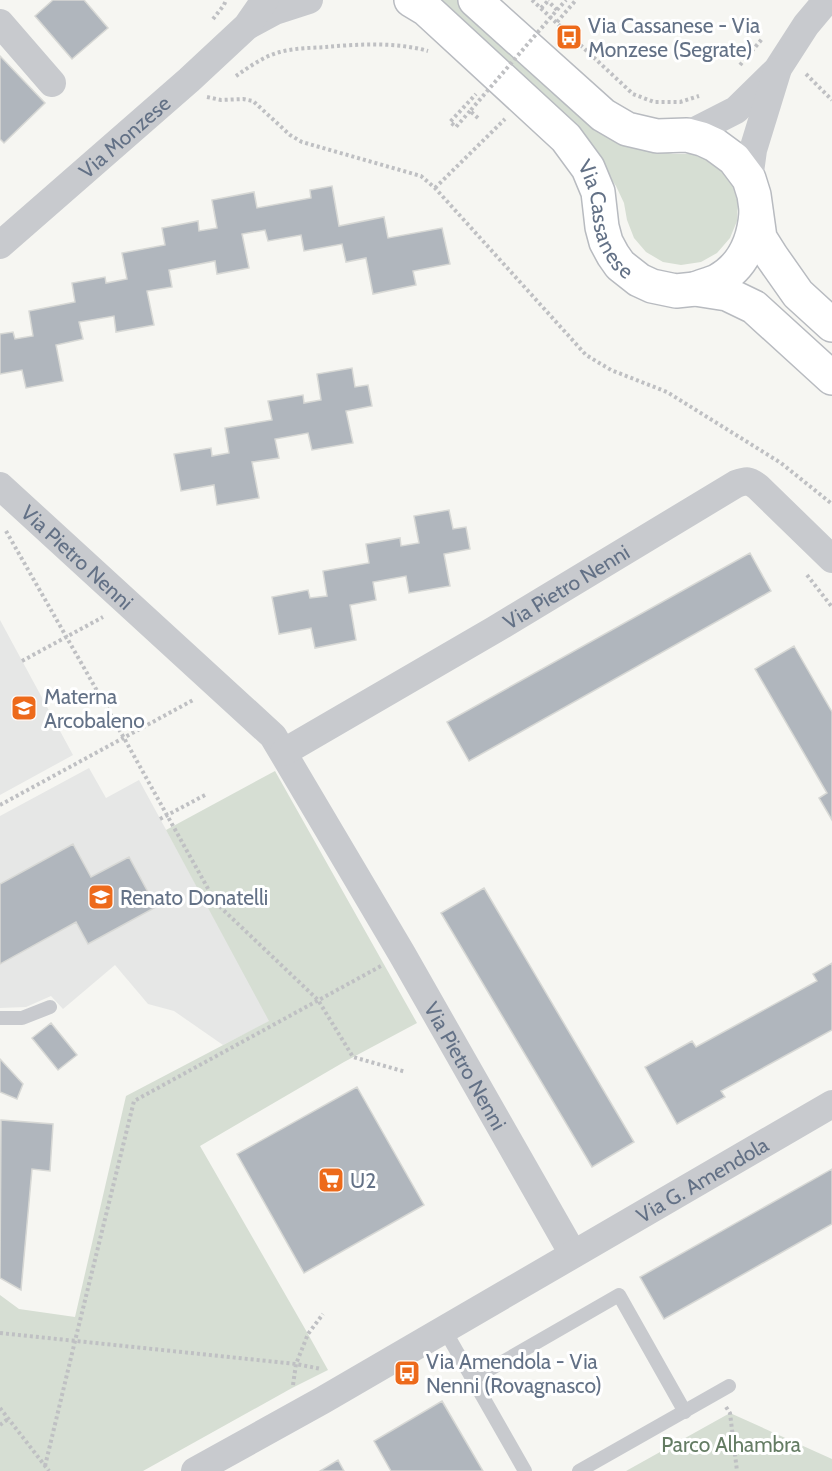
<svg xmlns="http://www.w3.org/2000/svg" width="832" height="1471" font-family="Cabin,sans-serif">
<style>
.built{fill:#e6e7e6}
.green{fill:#d6ded3}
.building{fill:#b0b6bd;stroke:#d7d8d5;stroke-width:1.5}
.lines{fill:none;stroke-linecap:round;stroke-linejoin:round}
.primary-casing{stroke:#b8bbc0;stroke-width:36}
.path{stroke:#bfc0c3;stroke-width:4;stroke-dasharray:3 3;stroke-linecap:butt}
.lane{stroke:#c8cace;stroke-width:14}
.street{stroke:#c8cace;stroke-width:28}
.primary{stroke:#fff;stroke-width:33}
.path-bridge{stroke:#bfc0c3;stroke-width:4;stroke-dasharray:3 3;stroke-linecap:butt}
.labels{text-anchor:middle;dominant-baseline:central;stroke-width:6;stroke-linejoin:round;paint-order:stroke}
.poi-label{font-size:21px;fill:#637186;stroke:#fff;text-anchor:start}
.street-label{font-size:21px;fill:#637186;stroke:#fff}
.park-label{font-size:21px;fill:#647c63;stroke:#fff}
</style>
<rect width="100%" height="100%" fill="#f6f6f2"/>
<path class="built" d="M0,620L73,755L0,795Z
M89,768L106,798L139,780L270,1021L223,1045L174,1011L148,1004L115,965L63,1009L51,996L26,1007L0,1008V816Z"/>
<path class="green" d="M423,0H459L632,145L673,154H691L708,160L722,171L733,185L738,203L737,221L730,238L717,253L701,262L681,265L663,262L646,252L634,238L627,220L624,203L616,186L598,160Z
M275,771L417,1023L344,1062L200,1146L308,1334L328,1370L292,1388L143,1471H0V1295L19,1309L75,1317L126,1096L269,1021L166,830Z
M730,1413L832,1459V1471H626Z"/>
<path class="building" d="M53,0H84L108,28L72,59L35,16Z
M0,56L45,103L4,143L0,139Z
M332,186L339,226L384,217L388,238L442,228L450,264L413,271L416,285L373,294L366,258L346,262L342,244L304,251L301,235L268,241L265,230L242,234L249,268L217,274L215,261L169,270L172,287L147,291L154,325L116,332L114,316L79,322L83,339L56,345L63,381L26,388L22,370L0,374V334L13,332L15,339L33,336L29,311L75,302L72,283L105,277L106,283L127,279L122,253L165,245L162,228L198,221L199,231L217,228L212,200L254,192L257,208L311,198L310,190Z
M352,368L355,387L368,385L372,406L346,411L353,443L312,450L308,433L275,439L279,458L252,462L259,498L217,505L214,485L181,491L174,454L211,448L212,456L229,453L225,428L272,420L268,401L303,395L304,403L321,400L317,374Z
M449,510L453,529L466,527L470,549L444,554L450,586L409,593L406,576L373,582L376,600L350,605L356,640L315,648L311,628L279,634L272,597L308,590L310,598L327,596L323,571L369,563L366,544L400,538L401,546L419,543L414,516Z
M750,553L771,591L469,761L447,722Z
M794,646L832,712V820L819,798L827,793L755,669Z
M73,844L91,877L129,857L156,907L88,944L76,922L0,964V884Z
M484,888L634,1142L592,1167L441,913Z
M832,963V1030L721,1091L725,1097L677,1124L645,1067L692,1041L696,1047L817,981L813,974Z
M51,1023L77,1055L58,1070L32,1038Z
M0,1059L23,1084L17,1099L0,1092Z
M357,1087L424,1205L304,1273L237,1154Z
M1,1120L53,1124L50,1171L32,1169L21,1290L0,1278Z
M832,1169V1224L664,1319L640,1277Z
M442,1401L483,1471H391L374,1441Z
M338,1460L344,1471H320Z"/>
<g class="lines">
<g class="primary-casing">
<g id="primary">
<path id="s5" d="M411,0L426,9L566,138L588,168L598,192L602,227L606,242L613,255L620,265L639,280L652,286L676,291L695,289L727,294L754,307L832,378"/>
<path d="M475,0L603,115L627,129L657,136L687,135L702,139L715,145L734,159L749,179L754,195L760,238L772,257L798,294L832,325"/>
<path d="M695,289C702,286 710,284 717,281C743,267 754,240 756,213"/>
</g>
</g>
<path class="path" d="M532,0L633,94L654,102H680L699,96
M541,8L548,1
M557,10L566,0
M213,19L224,5L226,0
M557,22L576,0
M740,65L762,39
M806,74L832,100
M236,76C249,67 264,56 280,52C295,48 311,48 326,47C358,44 397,42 428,51
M207,97L221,100L243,99L253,101L290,135L302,142L421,176L435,188L586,355L611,370L667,392L781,463L832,504
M470,111L456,127L450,122L476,94
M435,188L505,119
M6,531L124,738L216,903L318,1000L353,1057L406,1072
M807,575L832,607
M22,661L103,617
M0,805L195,699
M160,819L205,795
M0,1333L296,1364L321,1369
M293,1385L296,1364L308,1334L323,1314
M726,1407L730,1413L737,1471
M0,1408L49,1471
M0,1425L8,1419
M45,1466L75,1341L134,1101L381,966"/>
<path class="lane" d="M0,1018H22L50,1007
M444,1329L525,1471
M473,1379L619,1295L685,1412
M579,1471L729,1386"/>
<g class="street">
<path d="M0,23L52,83"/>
<path d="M249,25L275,11L309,0"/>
<path d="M687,135L736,110L777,70L806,25L827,0"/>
<path d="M749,179L753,150L777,72"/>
<path id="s1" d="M0,245L189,80L247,26L265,0"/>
<path id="s2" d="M0,486L273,736L402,954L573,1254"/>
<path id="s3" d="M284,752L494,630L736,484C747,480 749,480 758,487L832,559"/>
<path id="s4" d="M195,1471L323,1400L832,1104"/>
</g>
<use href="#primary" class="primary"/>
<path class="path-bridge" d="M478,118L470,111L557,10L548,1"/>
</g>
<defs>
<g id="bus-square" transform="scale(1.35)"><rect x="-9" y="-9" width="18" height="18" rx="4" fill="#ed6a1b" stroke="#fff"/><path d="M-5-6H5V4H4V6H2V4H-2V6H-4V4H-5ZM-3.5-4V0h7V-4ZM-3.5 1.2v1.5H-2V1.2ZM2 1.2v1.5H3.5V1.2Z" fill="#fff"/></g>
<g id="school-square" transform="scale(1.35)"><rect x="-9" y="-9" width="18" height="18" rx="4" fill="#ed6a1b" stroke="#fff"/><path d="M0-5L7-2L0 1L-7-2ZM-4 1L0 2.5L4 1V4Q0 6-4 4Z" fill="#fff"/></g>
<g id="supermarket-square" transform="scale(1.35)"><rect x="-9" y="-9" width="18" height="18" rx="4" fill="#ed6a1b" stroke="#fff"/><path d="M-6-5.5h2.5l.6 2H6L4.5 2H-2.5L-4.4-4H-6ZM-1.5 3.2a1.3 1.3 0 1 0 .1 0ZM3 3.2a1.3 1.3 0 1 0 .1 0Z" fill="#fff"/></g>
</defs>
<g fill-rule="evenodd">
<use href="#bus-square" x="569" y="37"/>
<use href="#school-square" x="24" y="708"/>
<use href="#school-square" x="101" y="897"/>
<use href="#supermarket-square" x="331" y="1180"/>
<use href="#bus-square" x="407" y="1373"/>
</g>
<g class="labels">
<g class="poi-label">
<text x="588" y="25">Via Cassanese - Via<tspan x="588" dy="24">Monzese (Segrate)</tspan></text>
<text x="44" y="696">Materna<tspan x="44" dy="24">Arcobaleno</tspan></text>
<text x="120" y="897">Renato Donatelli</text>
<text x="350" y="1180">U2</text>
<text x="426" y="1361">Via Amendola - Via<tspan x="426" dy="24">Nenni (Rovagnasco)</tspan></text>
</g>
<g class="street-label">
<text stroke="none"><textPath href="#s1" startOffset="165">Via Monzese</textPath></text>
<text stroke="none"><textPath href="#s5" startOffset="300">Via Cassanese</textPath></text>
<text stroke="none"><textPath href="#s2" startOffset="105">Via Pietro Nenni</textPath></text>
<text stroke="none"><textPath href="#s3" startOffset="327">Via Pietro Nenni</textPath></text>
<text stroke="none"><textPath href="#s2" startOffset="752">Via Pietro Nenni</textPath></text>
<text stroke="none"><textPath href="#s4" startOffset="585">Via G. Amendola</textPath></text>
</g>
<g class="park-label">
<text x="731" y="1444">Parco Alhambra</text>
</g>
</g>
</svg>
